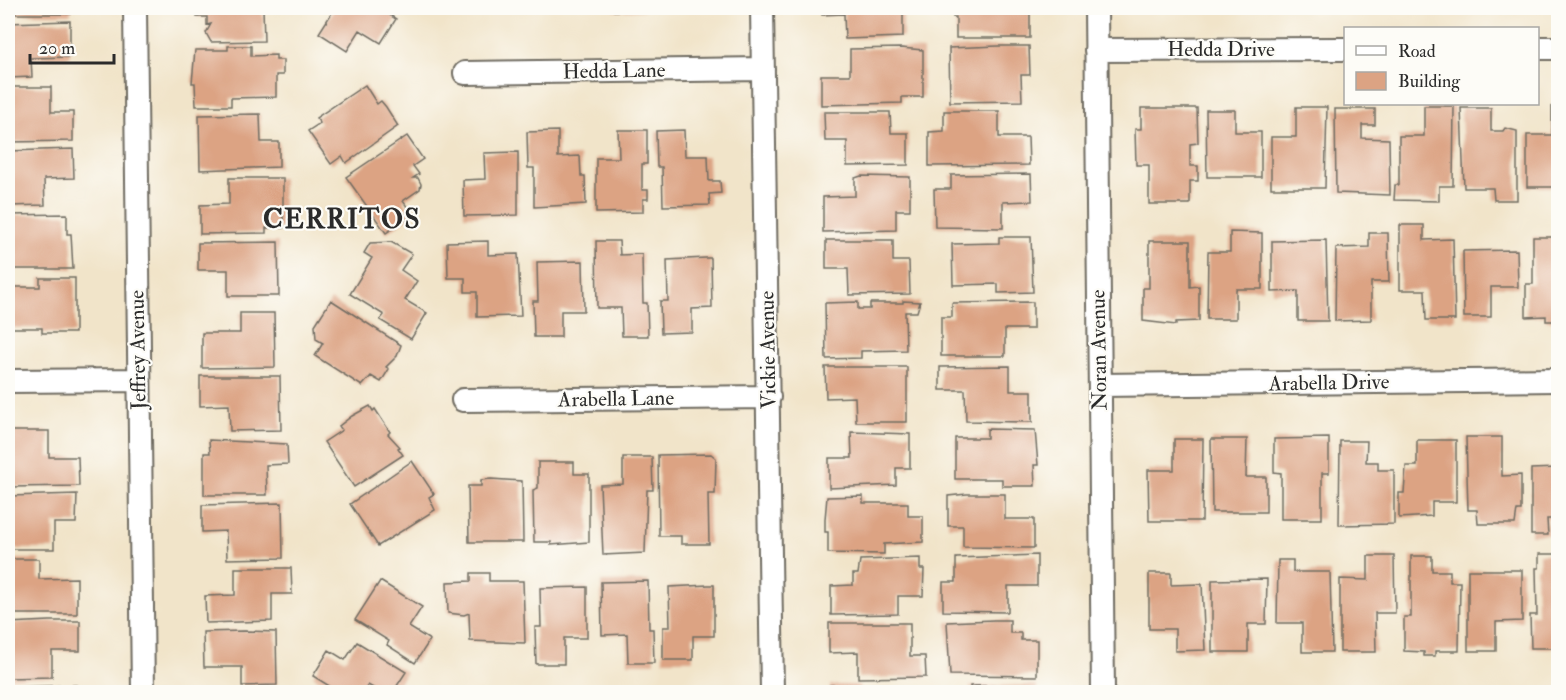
<svg xmlns="http://www.w3.org/2000/svg" width="1566" height="700" font-family="'IM FELL Double Pica',serif">
<style>
.building{fill:#dca383}
.lines{fill:none;stroke-linecap:round;stroke-linejoin:round}
.minor-casing{stroke:#706c62;stroke-width:26}
.minor{stroke:#fff;stroke-width:22}
.labels{text-anchor:middle;dominant-baseline:central;stroke-width:4.5;stroke-linejoin:round;paint-order:stroke}
.street-label{font-size:21px;fill:#2b2b2b;stroke:#fdfcf7}
.district-label{font-size:27px;font-weight:bold;letter-spacing:1.5px;fill:#2b2b2b;stroke:#fdfcf7}
</style>
<rect width="100%" height="100%" fill="#fdfcf7"/>
<filter id="ink" filterUnits="userSpaceOnUse"><feTurbulence type="fractalNoise" baseFrequency=".0167" numOctaves="2"/><feDisplacementMap in="SourceGraphic" scale="12" xChannelSelector="R" yChannelSelector="G"/><feConvolveMatrix kernelMatrix="1 2 1 2 8 2 1 2 1" color-interpolation-filters="sRGB"/></filter>
<filter id="wash" filterUnits="userSpaceOnUse"><feTurbulence type="fractalNoise" baseFrequency=".008" numOctaves="4" result="noise"/><feDisplacementMap in="SourceGraphic" scale="24" xChannelSelector="R" yChannelSelector="G"/><feGaussianBlur stdDeviation="1.35" result="paint"/><feColorMatrix in="noise" values="0 0 0 0 0 0 0 0 0 0 0 0 0 0 0 0 0 1.4 0 .05"/><feComposite in="paint" operator="in"/></filter>
<g filter="url(#wash)">
<rect width="100%" height="100%" fill="#f1e4c9"/>
<g id="blocks">
<path class="building" d="M8,8H71V14H8Z
M197,8H263L264,41L211,42L206,33L211,24L207,25V17H197Z
M335,8H379L396,19L381,43L360,30L347,51L319,33Z
M614,8H645V10L614,11Z
M822,8H903V37L845,39L844,14L822,15Z
M953,8H1030V38H956V17H953Z
M70,21V57L31,58L32,77L8,78V23Z
M228,46H251V56L276,55V60H283V75H276V97L231,98V106H196L195,83H192L195,50H228Z
M998,46H1029L1030,75H1021L1022,101L950,102L949,48Z
M901,48L923,50V97H902V103L821,105V75H850V49Z
M365,85L377,104L381,101L386,107L398,126L346,163L342,156L331,164L308,131L320,123L316,118Z
M8,87H51V112H73V141L8,142Z
M1424,106H1454L1453,186H1439V201L1394,200L1395,185H1399V136H1424Z
M1552,106H1558V187H1527V135H1552Z
M1296,107H1327L1325,188H1271V137H1296Z
M1141,108H1197L1198,143L1190,144V166H1198V181H1190V204H1149V165H1136L1135,129H1141Z
M1461,108H1491V131H1503L1505,128L1517,131V200H1494L1493,188H1464Z
M1335,109H1375V125H1362V138L1389,139L1390,195L1336,193Z
M1206,110H1235V132H1261V177H1207Z
M944,111H999V137H1028L1029,165L929,166V132L944,131Z
M824,112H890L891,133H908V165L847,166V141H825Z
M260,114L261,142H279V167L200,170L199,115Z
M618,130H647V164H642V190H648V199H643V212L596,213V158H619Z
M684,130L685,156H708L709,181H720L721,193L709,194L710,205L663,206L662,167H657L656,131Z
M558,131V157L580,156L581,176H585L586,204L534,207V168H528L527,132Z
M407,136L423,159L413,166L419,174L413,178H418L421,184L420,189L403,201L413,215L386,233L346,177Z
M73,149L74,178L44,179L45,205L8,206V151Z
M518,152V215L464,216L463,180L485,179L484,153Z
M1031,174L1032,201L1003,202V228L935,227L934,189H951V175Z
M861,176L910,177V210H896V230L823,232V197L855,196V178Z
M229,178H283V228H266V233L200,234V205L229,204Z
M67,214V234H71L73,269H8V215Z
M1400,225H1424V240L1453,239L1455,320H1426L1425,290H1400Z
M1230,232L1262,233V289H1236V319H1207L1208,252H1230Z
M1369,233H1388L1389,282H1371V320L1335,321L1336,248L1369,247Z
M999,237H1031L1033,292L998,293V284L953,285L952,244L999,243Z
M1533,237H1558V321H1546V316L1526,317V284H1533Z
M826,240H893V261H909L910,294L849,295L848,269H826Z
M1326,240L1328,321H1298V291L1272,292V241Z
M488,241V255L518,254L521,316L477,317V292H465V278H448L447,242Z
M596,241H619L620,255L642,254L643,303H647L648,336H622L621,308H597Z
M1149,241H1190V287L1199,286V321L1176,322V325L1143,321V288H1149Z
M278,242L279,296H228V270H198V243Z
M391,242L412,254L401,270L417,281L405,300L427,313L411,339L380,320L384,315L350,294L372,258L364,253L370,243Z
M1517,250L1518,287H1491V317H1464L1463,251Z
M706,258H711L712,308L692,309V332L661,333L660,301H668L667,260Z
M583,261L584,311H561V337H534L533,301H538L537,262Z
M40,278H75V333H42V328H8V287H40Z
M331,300L401,345L397,356L386,367L389,369L381,382L371,376L362,386L315,356L323,343L316,339L315,325Z
M903,301L920,302L917,312H905L906,350L861,351V358L826,359L825,303L858,302V309H870V303H903Z
M1033,302V329H1005V356H941V317H952V303Z
M240,313H274L275,367L202,368V333H240Z
M1010,366V391H1032V422L966,421L965,390H940V367Z
M825,367H907V422H856L855,397L826,398Z
M200,376H280L281,430L230,431L229,405L200,406Z
M370,406L373,411L375,409L390,432L388,434L400,447L398,448L403,455L354,487L324,442L342,430L339,426L352,416Z
M987,429L1035,430L1038,465H1034L1035,486H1002V479H955V438H987Z
M8,431H49V457H78L79,486L8,487Z
M851,432L910,434V468H896V485L829,488V458H852Z
M1466,437H1502V476L1521,475V510H1517L1515,524H1478L1477,510H1468Z
M1329,438V473H1322V519H1281V473L1274,472V439Z
M1174,439H1203L1202,521H1149L1148,470H1174Z
M1211,439H1247L1246,477H1266V512H1212Z
M209,440L287,444L288,464L266,465L267,495H204V453H210Z
M1417,440H1456V502H1432V516L1399,518V493H1404L1406,466H1417Z
M1340,441H1367L1366,462H1378V470H1394V524L1339,525Z
M711,454L716,458L715,494H708L709,544H681V536H659L658,455Z
M623,457H652L653,490H647L645,553L603,555L600,485L623,484Z
M412,461L434,494L429,497L435,510L378,546L350,504Z
M538,462H574V474H589V542L551,545V542H534L533,490L538,488Z
M1558,468V519H1547L1548,535H1531V469Z
M491,479L522,481L523,542H469L468,486H481V480Z
M77,494L76,523H54V549H8L10,496Z
M967,494H1005V519H1034V548L963,547V526H948V496Z
M863,496V503H908V516H923V542L884,544V554L828,553V532H825V519L827,497Z
M282,503L283,558L227,559L226,531L202,532V505Z
M1539,554H1558V648H1531L1530,615H1537L1536,568H1539Z
M1037,555V586H1008V612L943,611V582H956V558Z
M1368,556H1394L1395,613H1375L1376,652H1340V579L1368,580Z
M1411,556H1432V571H1450V582H1460L1459,651H1435V656H1424V652L1404,651V617H1411Z
M920,558V569H924L923,596H898V614L831,615V586L853,585V574H858L860,560Z
M8,559H39V579L77,578V614H8Z
M1278,560H1293V572H1330L1332,652H1302V623H1277Z
M235,568H291L292,594H272V621L206,623L205,596L235,595Z
M1468,570H1522V621L1496,622V651H1468Z
M471,573H489V581H523L525,643L470,641L469,613L464,615L448,613L447,582L471,581Z
M1149,573H1171V585L1202,584L1205,650L1175,651V629H1149Z
M1267,579L1266,624H1248V652H1212V580Z
M380,581L422,607L409,627L430,640L415,663L387,645L389,641L355,620Z
M648,581L649,629H653L654,663H628L627,634L602,635L601,582Z
M708,585H714V636H693V660H663V627H670L669,587Z
M587,587V638H564V664H536L535,627H541L540,588Z
M994,620H1010V633H1021V640H1037V676L950,675L947,622Z
M50,621H80V651H52V677L8,678V623Z
M829,623H910V656H925L926,677L858,678V652L829,653Z
M244,631L276,632L277,685L242,686V667H204L203,632Z
M357,642L406,672L393,692H380L368,685L363,692H339L313,676L329,650L345,660Z
M76,685V692H8V689L13,687Z
M830,685H859L860,692H830Z
M1037,685V692H970V686Z"/>
</g>
</g>
<g filter="url(#ink)">
<use href="#blocks" fill-opacity="0" stroke="#706c62" stroke-width="1.5"/>
<g class="lines">
<g class="minor-casing">
<path id="minor" d="M135,8L143,692
M762,8L772,692
M1096,8L1103,692
M1538,48H1558
M1096,50L1346,49
M465,73L763,69
M8,381L138,380
M1100,385L1558,380
M463,400L769,397"/>
</g>
<use href="#minor" class="minor"/>
</g>
</g>
<g class="labels">
<g class="street-label">
<text x="1221" y="49">Hedda Drive</text>
<text transform="translate(614 71) rotate(-1)">Hedda Lane</text>
<text transform="translate(138 350) rotate(-91)">Jeffrey Avenue</text>
<text transform="translate(768 350) rotate(-91)">Vickie Avenue</text>
<text transform="translate(1099 350) rotate(-91)">Noran Avenue</text>
<text transform="translate(1329 383) rotate(-1)">Arabella Drive</text>
<text transform="translate(616 399) rotate(-1)">Arabella Lane</text>
</g>
<g class="district-label">
<text x="342" y="219">CERRITOS</text>
</g>
</g>
<rect width="1566" height="700" fill="none" stroke="#fdfcf7" stroke-width="30"/>
<rect x="1344" y="27" width="195" height="78" fill="#fdfcf7" stroke="#a9a8a5" stroke-width="1.5"/>
<rect x="1356" y="46" width="30" height="9" fill="#ffffff" stroke="#a9a8a5" stroke-width="1.5"/>
<text x="1398" y="57" font-size="18" fill="#2b2b2b">Road</text>
<rect x="1356" y="72" width="30" height="18" fill="#dca383" stroke="#a9a8a5" stroke-width="1.5"/>
<text x="1398" y="87" font-size="18" fill="#2b2b2b">Building</text>
<path d="M30 54v9h84v-9" fill="none" stroke="#2b2b2b" stroke-width="3"/>
<text x="39" y="54" font-size="18" fill="#2b2b2b" stroke="#fdfcf7" stroke-width="4.5" paint-order="stroke">20 m</text>
</svg>
